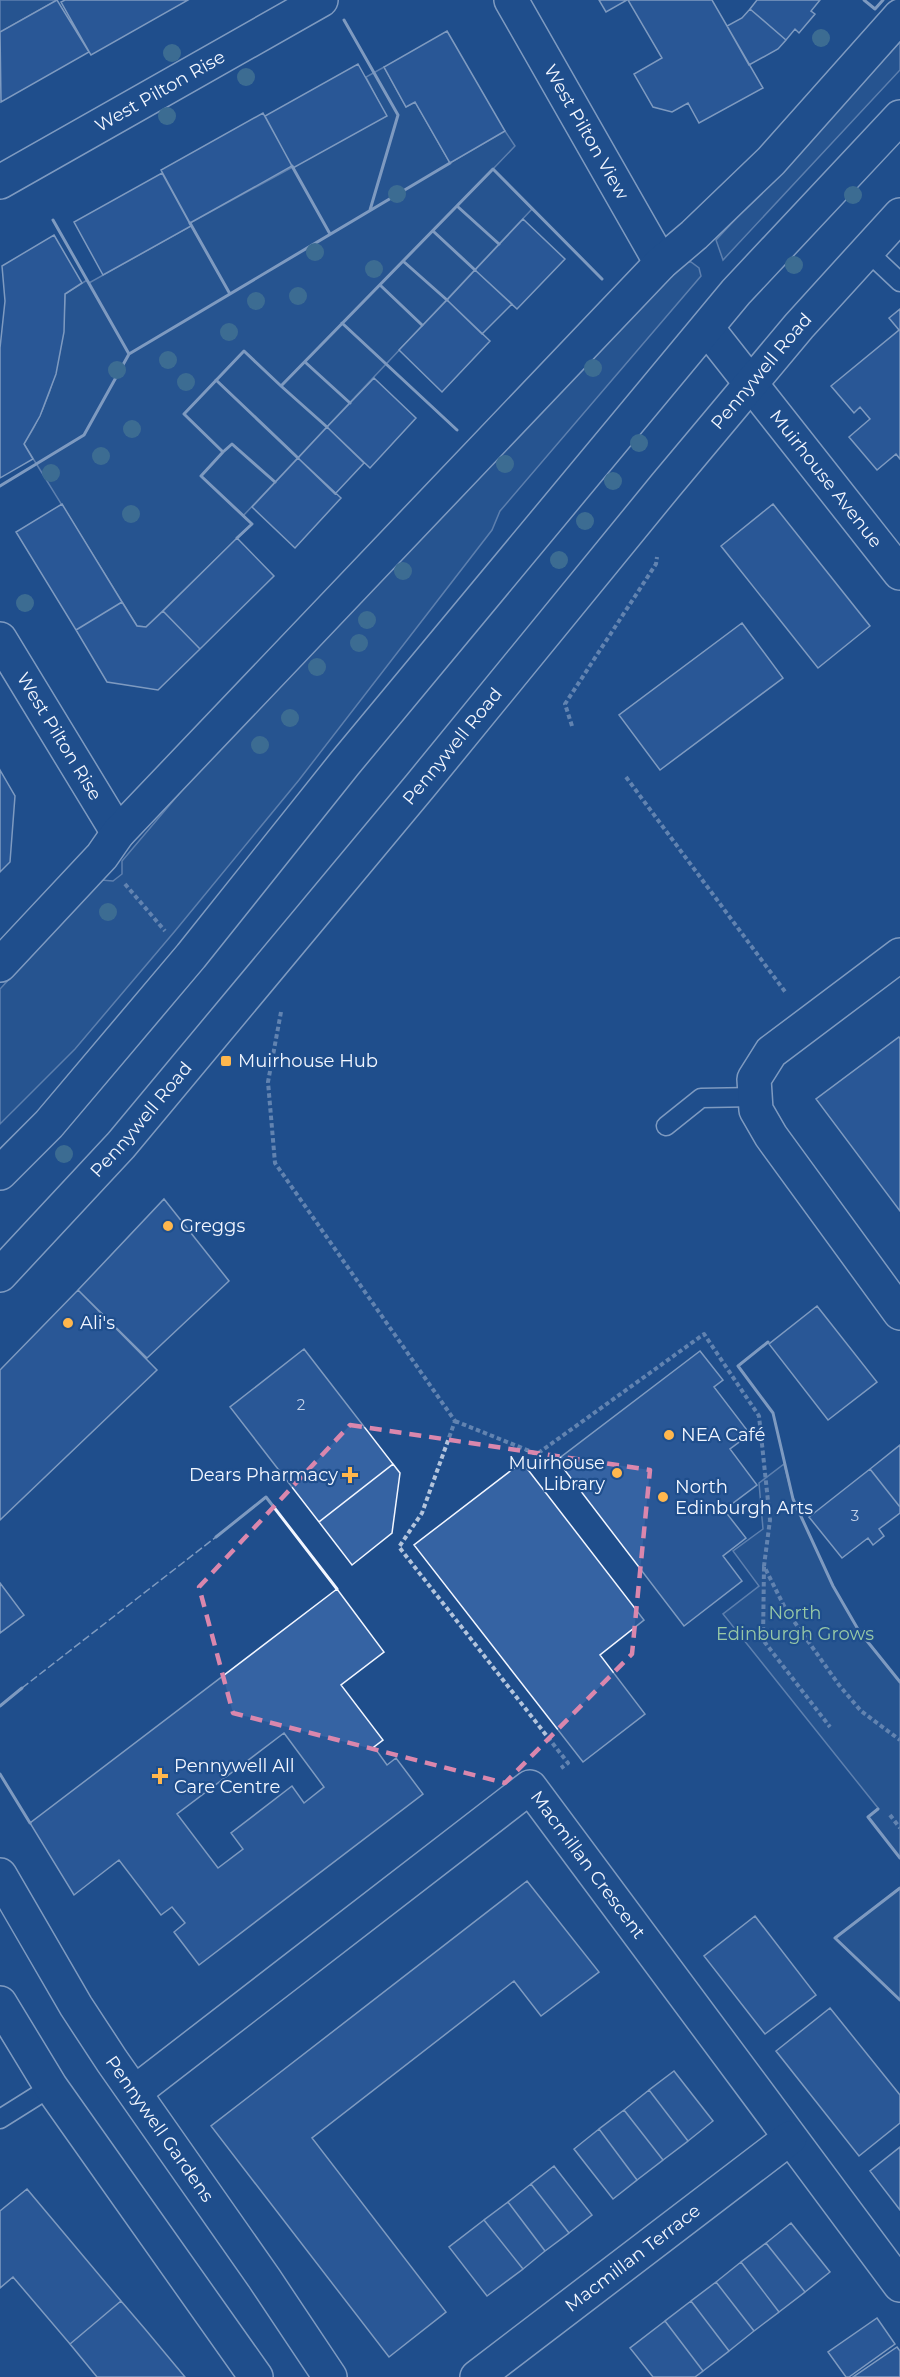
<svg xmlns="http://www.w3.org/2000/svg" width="900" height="2377" font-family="Montserrat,sans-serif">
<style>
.green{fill:#305b95;stroke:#a8bbd7;stroke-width:1.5}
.building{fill:#3563a3;stroke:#f2f6ff;stroke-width:1.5;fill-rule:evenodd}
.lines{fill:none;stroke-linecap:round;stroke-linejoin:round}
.service-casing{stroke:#f2f6ff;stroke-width:21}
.minor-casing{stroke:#f2f6ff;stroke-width:36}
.tertiary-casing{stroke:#f2f6ff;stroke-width:36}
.path{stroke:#b3c4dc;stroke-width:4;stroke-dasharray:4.5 3;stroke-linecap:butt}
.service{stroke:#1f4e8c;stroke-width:18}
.minor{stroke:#1f4e8c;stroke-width:33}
.tertiary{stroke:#1f4e8c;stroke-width:33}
.fence{stroke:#f2f6ff;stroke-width:1.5;stroke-dasharray:8 3;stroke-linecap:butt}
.wall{stroke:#f2f6ff;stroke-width:3}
.tree{fill:#61919a}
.marked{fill:none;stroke:#da87ad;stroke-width:4.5;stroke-dasharray:12 8;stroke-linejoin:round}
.poi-dot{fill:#ffb74d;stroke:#1f4e8c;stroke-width:2}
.labels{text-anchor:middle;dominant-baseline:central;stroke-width:4.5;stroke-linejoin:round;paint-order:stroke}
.number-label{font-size:15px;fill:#c3d1e8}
.street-label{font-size:18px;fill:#f2f6ff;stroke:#1f4e8c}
.poi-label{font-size:18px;fill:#f2f6ff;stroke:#1f4e8c;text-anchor:start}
.park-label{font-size:18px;fill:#97c8a6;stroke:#1f4e8c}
</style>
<rect width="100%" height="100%" fill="#1f4e8c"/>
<path class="green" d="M0,0H57L0,32Z
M900,42V70L723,260L716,240Z
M384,67L406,107L415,102L450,163L505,131L515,146L493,169L532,209L243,516L252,524L146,627L137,626L24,444C54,398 64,348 65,294L87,280L89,283L191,226L190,223L386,116L366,77Z
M682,261L691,262L699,268L701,276L500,511L492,530L299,780L175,931L75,1049L0,1124V989L101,880L113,881L122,874V861L246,715Z
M784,1464L793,1499L833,1586L859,1631L900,1682V1858L868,1817L878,1808L723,1614L759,1586L733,1551L763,1529L759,1483Z
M900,1888V2000L835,1938Z"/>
<path class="building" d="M57,0L89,52L1,102L0,32Z
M65,0H188L91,55L61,2Z
M599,0H627L606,12Z
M628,0H712L763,88L699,123L688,103L672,112L653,107L634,74L662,58Z
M757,0H820L811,11L815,14L799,33L795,29L786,40L750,9Z
M750,9L786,40L778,49L749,65L727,26L742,18Z
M447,31L505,131L450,163L415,102L406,107L384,67Z
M358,64L387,116L293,168L265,116Z
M263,113L292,166L190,223L161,170Z
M162,173L191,226L103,275L74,222Z
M523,219L565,259L517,309L475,270Z
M54,235L82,283L65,294L64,332L56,374L40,416L24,444L33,459L0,478V348L5,301L2,266Z
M475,270L512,304L482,334L447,300Z
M447,300L490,341L442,392L399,350Z
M900,309V459L896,454L877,470L849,437L870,419L860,407L854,413L831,386L899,330L889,318Z
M374,378L416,418L370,468L327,427Z
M327,427L364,463L335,494L298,458Z
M298,458L341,498L295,548L252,507Z
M62,504L122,602L76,630L16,532Z
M773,504L870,626L818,668L721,546Z
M237,538L274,576L200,649L163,611Z
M122,602L137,626L146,627L163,611L200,649L158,690L107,682L76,630Z
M742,623L783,678L660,770L619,715Z
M0,770L15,796L10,862L0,872Z
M899,1037L900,1039V1211L816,1099Z
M164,1199L229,1281L147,1358L78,1290Z
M78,1290L157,1370L0,1520V1370Z
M817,1306L877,1382L828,1420L769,1344Z
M304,1349L393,1464L319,1522L230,1407Z
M700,1351L723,1380L714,1387L750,1434L730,1449L757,1485L724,1510L746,1538L723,1556L742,1581L684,1626L557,1460Z
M900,1445V1507L870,1469Z
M522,1462L644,1620L600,1655L645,1714L583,1762L414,1545Z
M393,1464L400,1473L392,1533L352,1565L319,1522Z
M870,1469L900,1507V1513L879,1529L884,1536L873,1545L868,1538L842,1558L809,1517Z
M0,1583L24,1615L0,1633Z
M337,1589L384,1652L341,1685L383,1740L374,1747L387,1765L396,1758L423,1794L199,1965L174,1932L185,1923L172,1907L161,1915L119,1860L74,1895L30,1823ZM284,1733L324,1787L304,1803L292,1786L231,1833L243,1849L218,1868L177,1814Z
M527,1881L599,1972L541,2016L514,1981L312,2138L446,2312L389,2357L211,2126Z
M755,1916L816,1995L765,2034L704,1956Z
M830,2008L900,2095V2123L859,2156L776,2051Z
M674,2071L713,2121L688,2141L649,2090Z
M649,2090L688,2141L663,2160L624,2110Z
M624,2110L663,2160L637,2180L599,2129Z
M599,2129L637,2180L613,2199L574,2149Z
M900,2147V2210L870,2171Z
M554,2166L592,2215L569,2233L531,2184Z
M531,2184L569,2233L545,2251L508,2202Z
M27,2189L121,2301L70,2344L13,2277L0,2288V2211Z
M508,2202L545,2251L523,2269L484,2220Z
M484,2220L523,2269L487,2296L449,2247Z
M791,2223L830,2272L805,2292L766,2243Z
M766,2243L805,2292L779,2312L741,2262Z
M741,2262L779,2312L754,2331L716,2282Z
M716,2282L754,2331L729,2351L691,2301Z
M121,2301L145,2329L185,2377H97L70,2344Z
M691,2301L729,2351L703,2371L665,2321Z
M877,2318L895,2344L849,2377H846L828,2352Z
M665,2321L703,2371L695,2377H653L630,2348Z
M897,2347L900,2351V2377H853Z"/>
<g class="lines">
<g class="service-casing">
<path id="service" d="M867,251L900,282
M666,1126L701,1098L755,1097
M0,2119L51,2087"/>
</g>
<g class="minor-casing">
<g id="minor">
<path id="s1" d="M511,0L661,263"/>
<path id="s2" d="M0,182L321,0"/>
<path id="s3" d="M707,328L900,573"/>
<path id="s4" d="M0,639L118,833"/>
<path d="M900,955L771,1052L754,1079L756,1110L771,1136L900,1313"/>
<path d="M0,965L102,856L118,833L661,263L694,235L771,161L900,16"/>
<path id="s5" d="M0,1875L76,2006L112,2061L264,2278L330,2377"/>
<path d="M0,2003L51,2087L256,2377"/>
<path id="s6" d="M135,2092L530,1787L900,2285"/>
<path id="s7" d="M477,2377L790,2138"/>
</g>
</g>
<g class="tertiary-casing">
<g id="tertiary">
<path d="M0,1173L49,1124L191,956L345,763L736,292L900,117"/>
<path id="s8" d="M0,1275L121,1145L420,786L666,485L799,326L900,215"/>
</g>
</g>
<path class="path" d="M572,726L565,704L656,564L657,557
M626,777L786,993
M125,884L165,931
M281,1012L268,1082L275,1163L455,1421L422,1513L399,1547L568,1763L561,1768
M455,1421L537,1454L704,1334L759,1416L770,1520L764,1566L786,1610L839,1685L861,1711L900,1740
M764,1567L763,1640L830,1727
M890,1815L900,1828"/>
<use href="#service" class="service"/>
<use href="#minor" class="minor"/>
<use href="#tertiary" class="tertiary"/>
<path class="fence" d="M22,1688L216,1537"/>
<path class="wall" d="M864,0L875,9L883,0
M344,20L398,115L370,210
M292,166L330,234
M457,206L499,244
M53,220L129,354
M190,223L230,294
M433,231L475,270
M403,261L447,300
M380,285L422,325
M342,323L457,430
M305,362L350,403
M216,380L298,458
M281,386L327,427
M223,452L232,444L275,482
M0,486L84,435L129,354L450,163
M237,538L252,524L201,476L223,452L184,414L244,351L281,386L493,169L602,279
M768,1342L738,1366L773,1413L793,1499L833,1586L859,1631L900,1682
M216,1537L266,1497L337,1589
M0,1706L22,1688
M0,1774L30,1823
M878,1809L868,1817L900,1858
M900,1888L835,1938L900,2000"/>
</g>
<g class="tree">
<circle cx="821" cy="38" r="9"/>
<circle cx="172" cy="53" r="9"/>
<circle cx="246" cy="77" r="9"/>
<circle cx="167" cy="116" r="9"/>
<circle cx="397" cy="194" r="9"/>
<circle cx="853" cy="195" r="9"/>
<circle cx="315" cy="252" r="9"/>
<circle cx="794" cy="265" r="9"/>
<circle cx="374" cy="269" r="9"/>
<circle cx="298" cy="296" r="9"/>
<circle cx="256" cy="301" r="9"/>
<circle cx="229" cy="332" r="9"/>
<circle cx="168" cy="360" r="9"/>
<circle cx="593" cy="368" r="9"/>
<circle cx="117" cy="370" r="9"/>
<circle cx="186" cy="382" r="9"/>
<circle cx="132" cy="429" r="9"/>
<circle cx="639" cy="443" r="9"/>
<circle cx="101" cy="456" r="9"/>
<circle cx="505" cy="464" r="9"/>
<circle cx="51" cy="473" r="9"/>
<circle cx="613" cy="481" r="9"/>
<circle cx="131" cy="514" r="9"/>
<circle cx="585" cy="521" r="9"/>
<circle cx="559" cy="560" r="9"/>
<circle cx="403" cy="571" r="9"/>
<circle cx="25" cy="603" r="9"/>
<circle cx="367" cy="620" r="9"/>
<circle cx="359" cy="643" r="9"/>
<circle cx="317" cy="667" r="9"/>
<circle cx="290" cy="718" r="9"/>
<circle cx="260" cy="745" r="9"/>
<circle cx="108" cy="912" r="9"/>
<circle cx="64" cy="1154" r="9"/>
</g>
<path d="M0 0H900V2377H0ZM350,1425L650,1470L632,1654L505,1783L233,1713L199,1587Z" fill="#1f4e8c" fill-opacity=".55" fill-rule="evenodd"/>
<path class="marked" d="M350,1425L650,1470L632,1654L505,1783L233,1713L199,1587Z"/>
<g class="poi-dot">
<rect x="220" y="1055" width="12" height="12" rx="3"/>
<circle cx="168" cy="1226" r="6"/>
<circle cx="68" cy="1323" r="6"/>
<circle cx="669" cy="1435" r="6"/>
<circle cx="617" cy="1473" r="6"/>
<path d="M347 1466h6v6h6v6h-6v6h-6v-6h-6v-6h6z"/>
<circle cx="663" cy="1497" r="6"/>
<path d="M157 1767h6v6h6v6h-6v6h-6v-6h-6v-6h6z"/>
</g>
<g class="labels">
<g class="number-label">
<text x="301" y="1404">2</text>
<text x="855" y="1515">3</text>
</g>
<g class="street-label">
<text stroke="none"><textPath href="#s2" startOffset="184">West Pilton Rise</textPath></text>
<text stroke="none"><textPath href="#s1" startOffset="152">West Pilton View</textPath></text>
<text stroke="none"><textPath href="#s8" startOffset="1182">Pennywell Road</textPath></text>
<text stroke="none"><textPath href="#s3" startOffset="192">Muirhouse Avenue</textPath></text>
<text stroke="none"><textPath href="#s4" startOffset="114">West Pilton Rise</textPath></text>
<text stroke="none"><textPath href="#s8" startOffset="696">Pennywell Road</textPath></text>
<text stroke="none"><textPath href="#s8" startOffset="210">Pennywell Road</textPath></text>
<text stroke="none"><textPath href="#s6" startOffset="596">Macmillan Crescent</textPath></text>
<text stroke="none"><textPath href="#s5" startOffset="300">Pennywell Gardens</textPath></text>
<text stroke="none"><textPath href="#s7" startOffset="196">Macmillan Terrace</textPath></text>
</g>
<g class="poi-label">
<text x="238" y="1061">Muirhouse Hub</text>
<text x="180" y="1226">Greggs</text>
<text x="80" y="1323">Ali's</text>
<text x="681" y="1435">NEA Café</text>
<text x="605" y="1463" text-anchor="end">Muirhouse<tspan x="605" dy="21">Library</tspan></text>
<text x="338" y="1475" text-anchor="end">Dears Pharmacy</text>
<text x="675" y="1487">North<tspan x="675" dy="21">Edinburgh Arts</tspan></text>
<text x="174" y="1766">Pennywell All<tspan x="174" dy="21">Care Centre</tspan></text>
</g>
<g class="park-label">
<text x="795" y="1613">North<tspan x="795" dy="21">Edinburgh Grows</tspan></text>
</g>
</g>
</svg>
